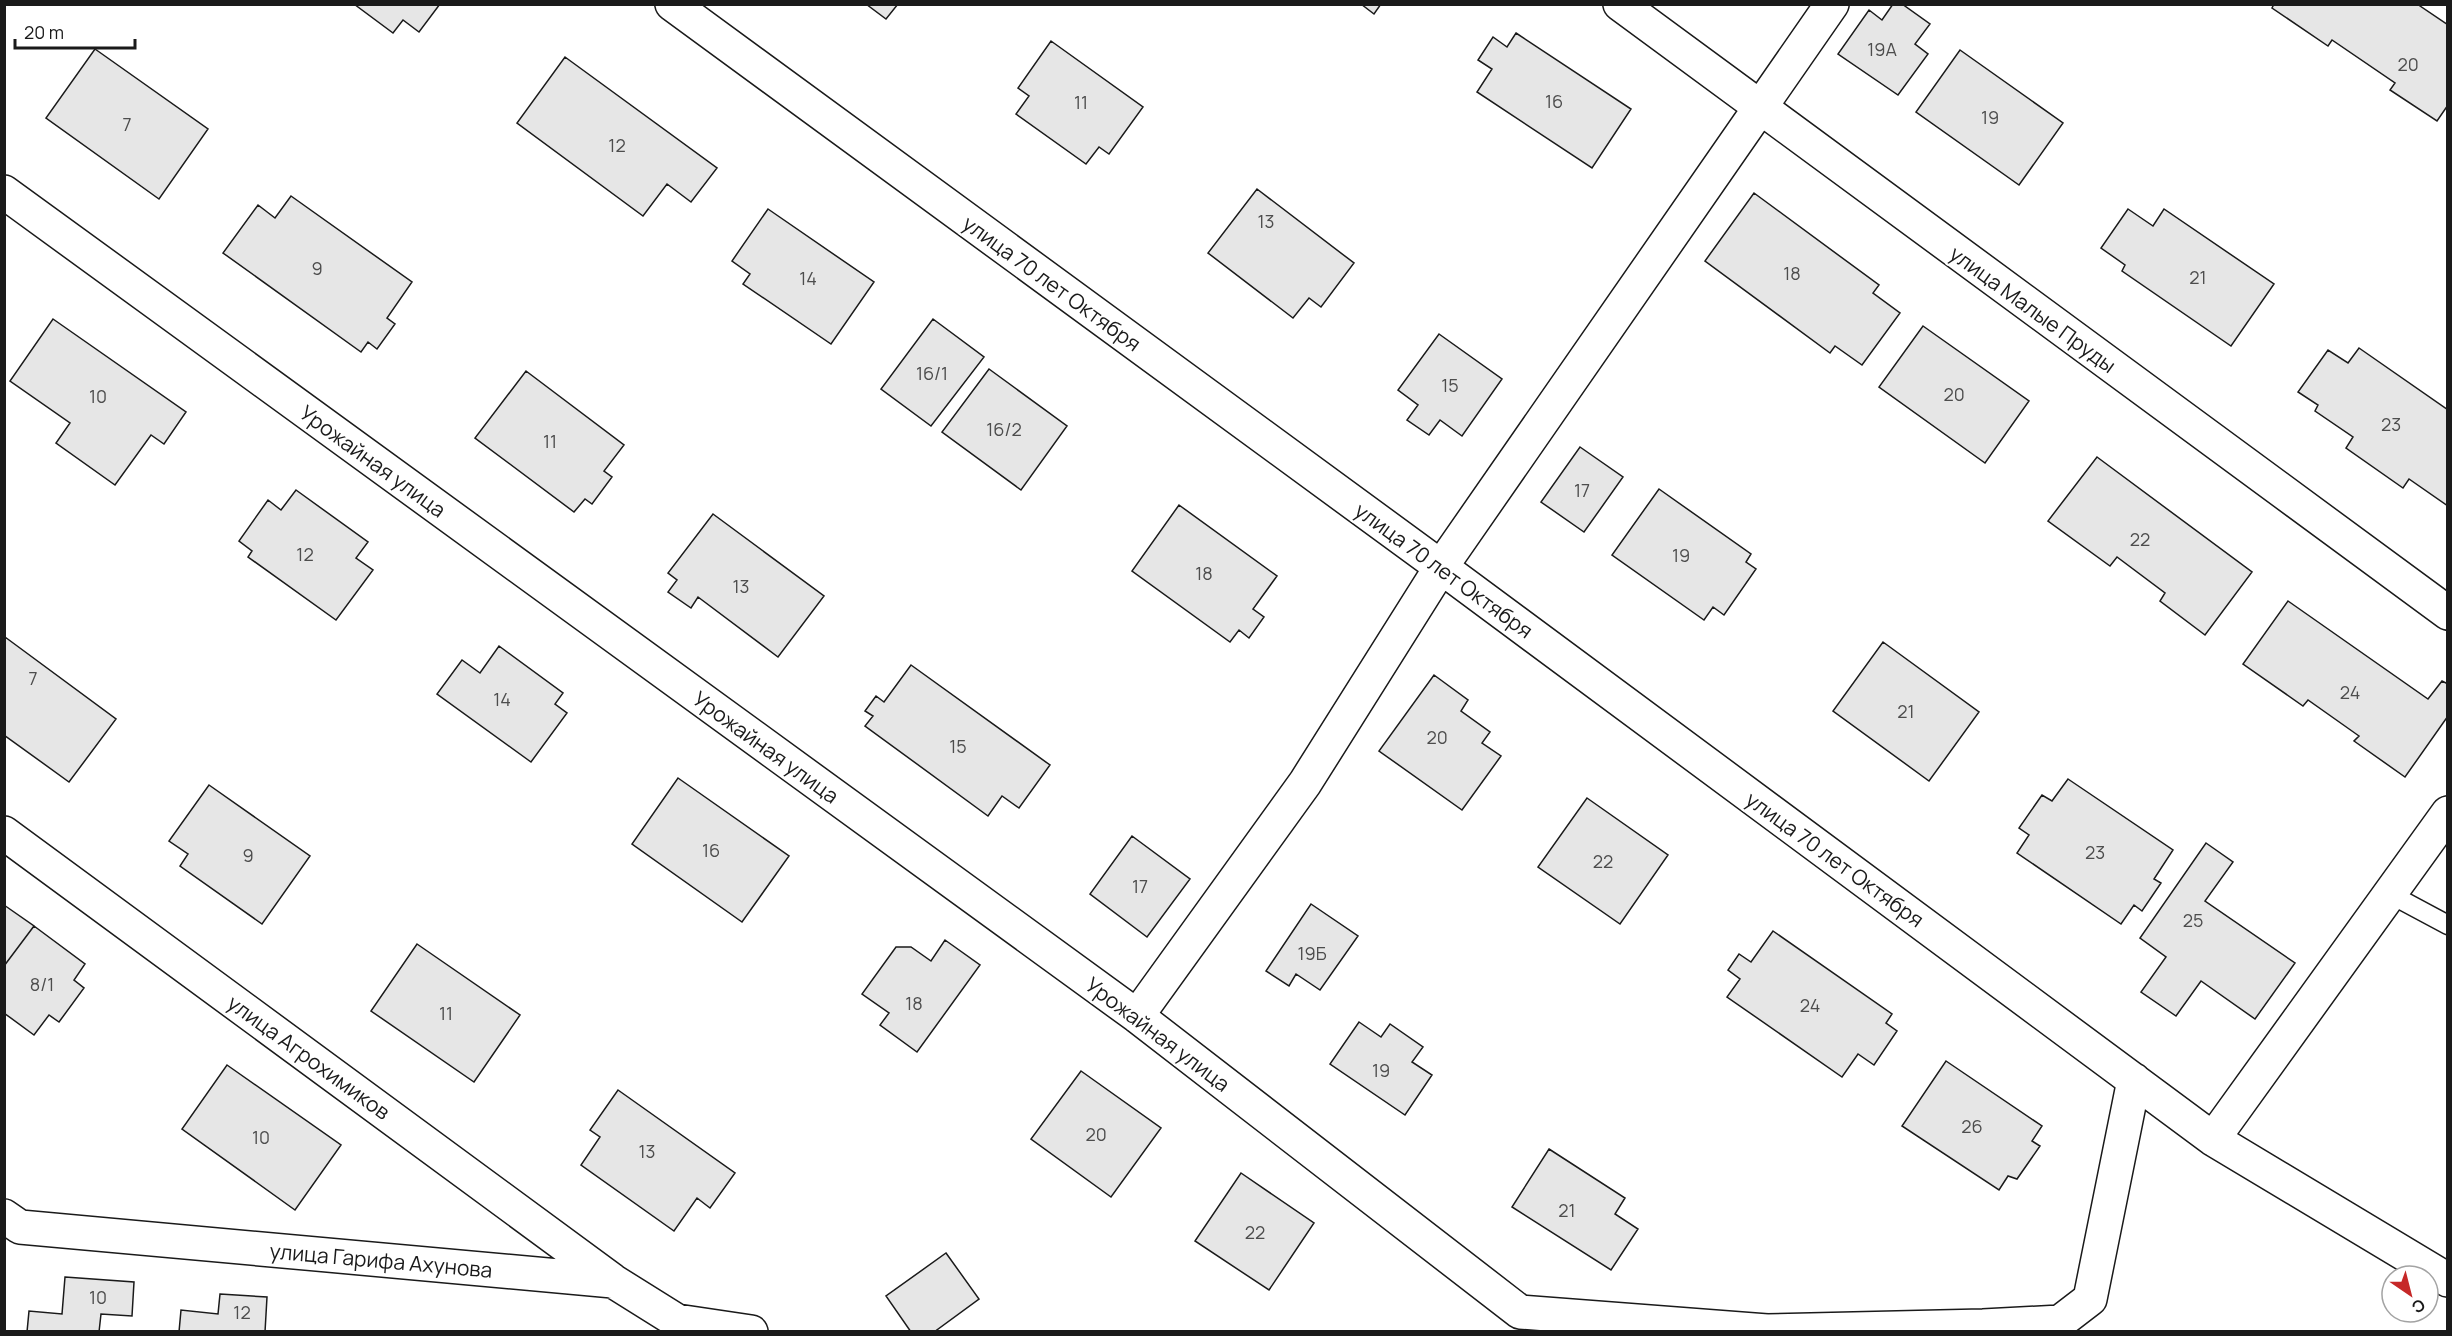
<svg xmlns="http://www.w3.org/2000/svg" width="2452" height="1336" font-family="Manrope,sans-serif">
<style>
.building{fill:#e6e6e6;stroke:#1a1a1a;stroke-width:1.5}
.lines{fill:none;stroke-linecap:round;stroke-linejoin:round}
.lane-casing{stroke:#1a1a1a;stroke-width:21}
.street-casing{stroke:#1a1a1a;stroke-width:36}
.lane{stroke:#fff;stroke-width:18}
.street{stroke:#fff;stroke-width:33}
.labels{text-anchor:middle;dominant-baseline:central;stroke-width:4.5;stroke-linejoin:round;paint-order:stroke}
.number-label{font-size:18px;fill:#4d4d4d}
.street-label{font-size:21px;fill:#1a1a1a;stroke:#fff}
</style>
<rect width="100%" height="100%" fill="#fff"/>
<path class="building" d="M354,4H440L419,32L403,20L393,33Z
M866,4H898L886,19Z
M1361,4H1381L1374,14Z
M1893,4H1902L1930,24L1915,44L1928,54L1898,95L1838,54L1869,10L1882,20Z
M2274,4H2417L2448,25V105L2437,121L2390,90L2395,83L2332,40L2328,46L2272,8Z
M1516,33L1631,109L1592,168L1477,92L1492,69L1478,60L1493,37L1507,47Z
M1051,41L1143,107L1109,154L1099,147L1086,164L1016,114L1029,96L1018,88Z
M95,49L208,129L159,199L46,118Z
M1960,50L2063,123L2019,185L1916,112Z
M565,57L717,168L691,202L667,184L643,216L517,123Z
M1257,189L1354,263L1321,307L1309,298L1293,318L1208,253Z
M1754,193L1879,285L1873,293L1900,313L1862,365L1835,346L1830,353L1705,261Z
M291,196L412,282L387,318L395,324L377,349L368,342L361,352L223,253L258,205L275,218Z
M768,209L874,282L831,344L743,284L750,274L732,261Z
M2128,209L2153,226L2164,209L2274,284L2231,346L2122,271L2125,265L2101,248Z
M53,319L186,412L164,444L151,435L115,485L56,443L70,423L10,381Z
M933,319L984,357L931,426L881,389Z
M1923,326L2029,401L1985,463L1879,387Z
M1439,334L1502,379L1462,436L1440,420L1429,435L1407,420L1418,405L1398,390Z
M2359,348L2448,410V506L2409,479L2403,488L2346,448L2353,437L2315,411L2318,405L2298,392L2328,350L2348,363Z
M989,369L1067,426L1021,490L942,432Z
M526,371L624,445L604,471L612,477L592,504L585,499L574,512L475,438Z
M1580,447L1623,477L1584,532L1541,502Z
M2097,457L2252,572L2205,635L2160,601L2165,593L2117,557L2110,566L2048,521Z
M1659,489L1751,554L1746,562L1756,569L1724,615L1713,607L1704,620L1612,555Z
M296,490L368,542L356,558L373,570L336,620L248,557L252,551L239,541L268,500L281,510Z
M1179,505L1277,576L1253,609L1264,617L1249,638L1239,630L1230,642L1132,571Z
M713,514L824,596L778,657L698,597L691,608L668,592L677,580L668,573Z
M2288,601L2428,699L2442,681L2448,684V716L2405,777L2354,741L2359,736L2308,700L2303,706L2243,664Z
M5,637L116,719L69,782L4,735Z
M1883,642L1979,712L1929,781L1833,711Z
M499,646L563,693L555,704L567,713L531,762L437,694L462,660L480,673Z
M911,665L1050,765L1019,808L1002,796L988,816L865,726L873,716L865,711L876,696L884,702Z
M1434,675L1468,700L1461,711L1490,732L1482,743L1501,756L1462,810L1379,751Z
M678,778L789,856L742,922L632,844Z
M2068,779L2173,850L2154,879L2161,883L2142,911L2134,905L2121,924L2017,853L2029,835L2019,828L2042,795L2052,801Z
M209,785L310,856L262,924L180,866L188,854L169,841Z
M1587,798L1668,855L1620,924L1538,867Z
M1132,836L1190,879L1147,937L1090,894Z
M2206,843L2233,862L2205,901L2295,963L2255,1019L2201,981L2176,1016L2141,992L2166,957L2140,938Z
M1311,904L1358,936L1320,990L1296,974L1289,986L1266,971Z
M4,905L34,926L4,966Z
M34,926L85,964L74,980L84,988L59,1022L49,1015L34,1035L4,1013V966Z
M1773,931L1892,1014L1886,1023L1897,1031L1874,1065L1858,1054L1842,1077L1727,997L1740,979L1728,970L1739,954L1751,962Z
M945,940L980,965L917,1052L880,1025L889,1013L862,994L896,947H911L931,961Z
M417,944L520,1015L474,1082L371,1011Z
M1359,1022L1381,1037L1390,1024L1423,1047L1412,1062L1432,1075L1405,1115L1330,1064Z
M1946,1061L2042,1126L2032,1141L2040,1146L2017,1179L2008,1176L1999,1190L1902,1126Z
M227,1065L341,1145L295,1210L182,1129Z
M1081,1071L1161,1128L1111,1197L1031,1139Z
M618,1090L735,1173L710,1208L697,1198L674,1231L581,1165L600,1137L590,1130Z
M1549,1149L1625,1198L1615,1214L1638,1229L1611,1270L1512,1207Z
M1241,1173L1314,1223L1269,1290L1195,1241Z
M946,1253L979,1299L934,1332H911L886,1296Z
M65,1277L134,1282L132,1316L101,1314L99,1332H27L29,1311L62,1314Z
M220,1294L267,1297L265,1332H179L181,1310L218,1314Z"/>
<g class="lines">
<g class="lane-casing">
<path id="lane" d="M2390,894L2448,925"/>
</g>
<g class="street-casing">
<path id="street" d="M672,4L1441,567L2213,1139L2448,1280
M1620,4L2448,613
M4,192L1137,1016L1520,1312L1767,1331L1983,1326L2060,1322L2090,1299L2134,1080
M4,833L612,1280
M1137,1016L1305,783L1441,567L1832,4
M2213,1139L2448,813
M4,1216L20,1227L613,1281L677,1321L751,1332"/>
</g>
<use href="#lane" class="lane"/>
<use href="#street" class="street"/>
</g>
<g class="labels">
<g class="number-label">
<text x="1882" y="49">19А</text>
<text x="2408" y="64">20</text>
<text x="1554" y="101">16</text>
<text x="1081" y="102">11</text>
<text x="1990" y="117">19</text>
<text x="127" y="124">7</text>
<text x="617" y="145">12</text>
<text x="1266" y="221">13</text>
<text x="317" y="268">9</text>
<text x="1792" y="273">18</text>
<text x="2198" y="277">21</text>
<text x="808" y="278">14</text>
<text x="932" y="373">16/1</text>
<text x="1450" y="385">15</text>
<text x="1954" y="394">20</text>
<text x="98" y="396">10</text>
<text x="2391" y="424">23</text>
<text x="1004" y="429">16/2</text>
<text x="550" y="441">11</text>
<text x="1582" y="490">17</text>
<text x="2140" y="539">22</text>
<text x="305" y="554">12</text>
<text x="1681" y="555">19</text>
<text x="1204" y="573">18</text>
<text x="741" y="586">13</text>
<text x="33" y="678">7</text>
<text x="2350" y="692">24</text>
<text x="502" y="699">14</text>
<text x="1906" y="711">21</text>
<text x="1437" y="737">20</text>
<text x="958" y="746">15</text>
<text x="711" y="850">16</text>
<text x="2095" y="852">23</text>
<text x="248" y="855">9</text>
<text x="1603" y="861">22</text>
<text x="1140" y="886">17</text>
<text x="2193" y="920">25</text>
<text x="1312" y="953">19Б</text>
<text x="42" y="984">8/1</text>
<text x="914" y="1003">18</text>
<text x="1810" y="1005">24</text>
<text x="446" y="1013">11</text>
<text x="1381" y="1070">19</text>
<text x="1972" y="1126">26</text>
<text x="1096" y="1134">20</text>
<text x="261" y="1137">10</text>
<text x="647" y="1151">13</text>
<text x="1567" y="1210">21</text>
<text x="1255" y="1232">22</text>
<text x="98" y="1297">10</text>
<text x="242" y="1312">12</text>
</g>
<g class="street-label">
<text transform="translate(1052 283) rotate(36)">улица 70 лет Октября</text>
<text transform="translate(2033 309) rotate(36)">улица Малые Пруды</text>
<text transform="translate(373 461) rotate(36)">Урожайная улица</text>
<text transform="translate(1444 570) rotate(36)">улица 70 лет Октября</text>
<text transform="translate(766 747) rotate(36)">Урожайная улица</text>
<text transform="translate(1835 859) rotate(36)">улица 70 лет Октября</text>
<text transform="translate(1158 1034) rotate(37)">Урожайная улица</text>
<text transform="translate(309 1057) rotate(36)">улица Агрохимиков</text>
<text transform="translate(381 1260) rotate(5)">улица Гарифа Ахунова</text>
</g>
</g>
<rect width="2452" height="1336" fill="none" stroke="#1a1a1a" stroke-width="12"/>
<g transform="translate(2410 1294) rotate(145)"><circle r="28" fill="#ffffff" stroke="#a3a3a3" stroke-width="1.5"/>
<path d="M0-4.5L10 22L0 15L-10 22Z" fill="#c62828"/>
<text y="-9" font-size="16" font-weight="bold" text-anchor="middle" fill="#1a1a1a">С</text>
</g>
<path d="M15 39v9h120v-9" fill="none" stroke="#1a1a1a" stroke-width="3"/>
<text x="24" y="39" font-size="18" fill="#1a1a1a" stroke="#ffffff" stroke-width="4.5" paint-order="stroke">20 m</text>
</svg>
